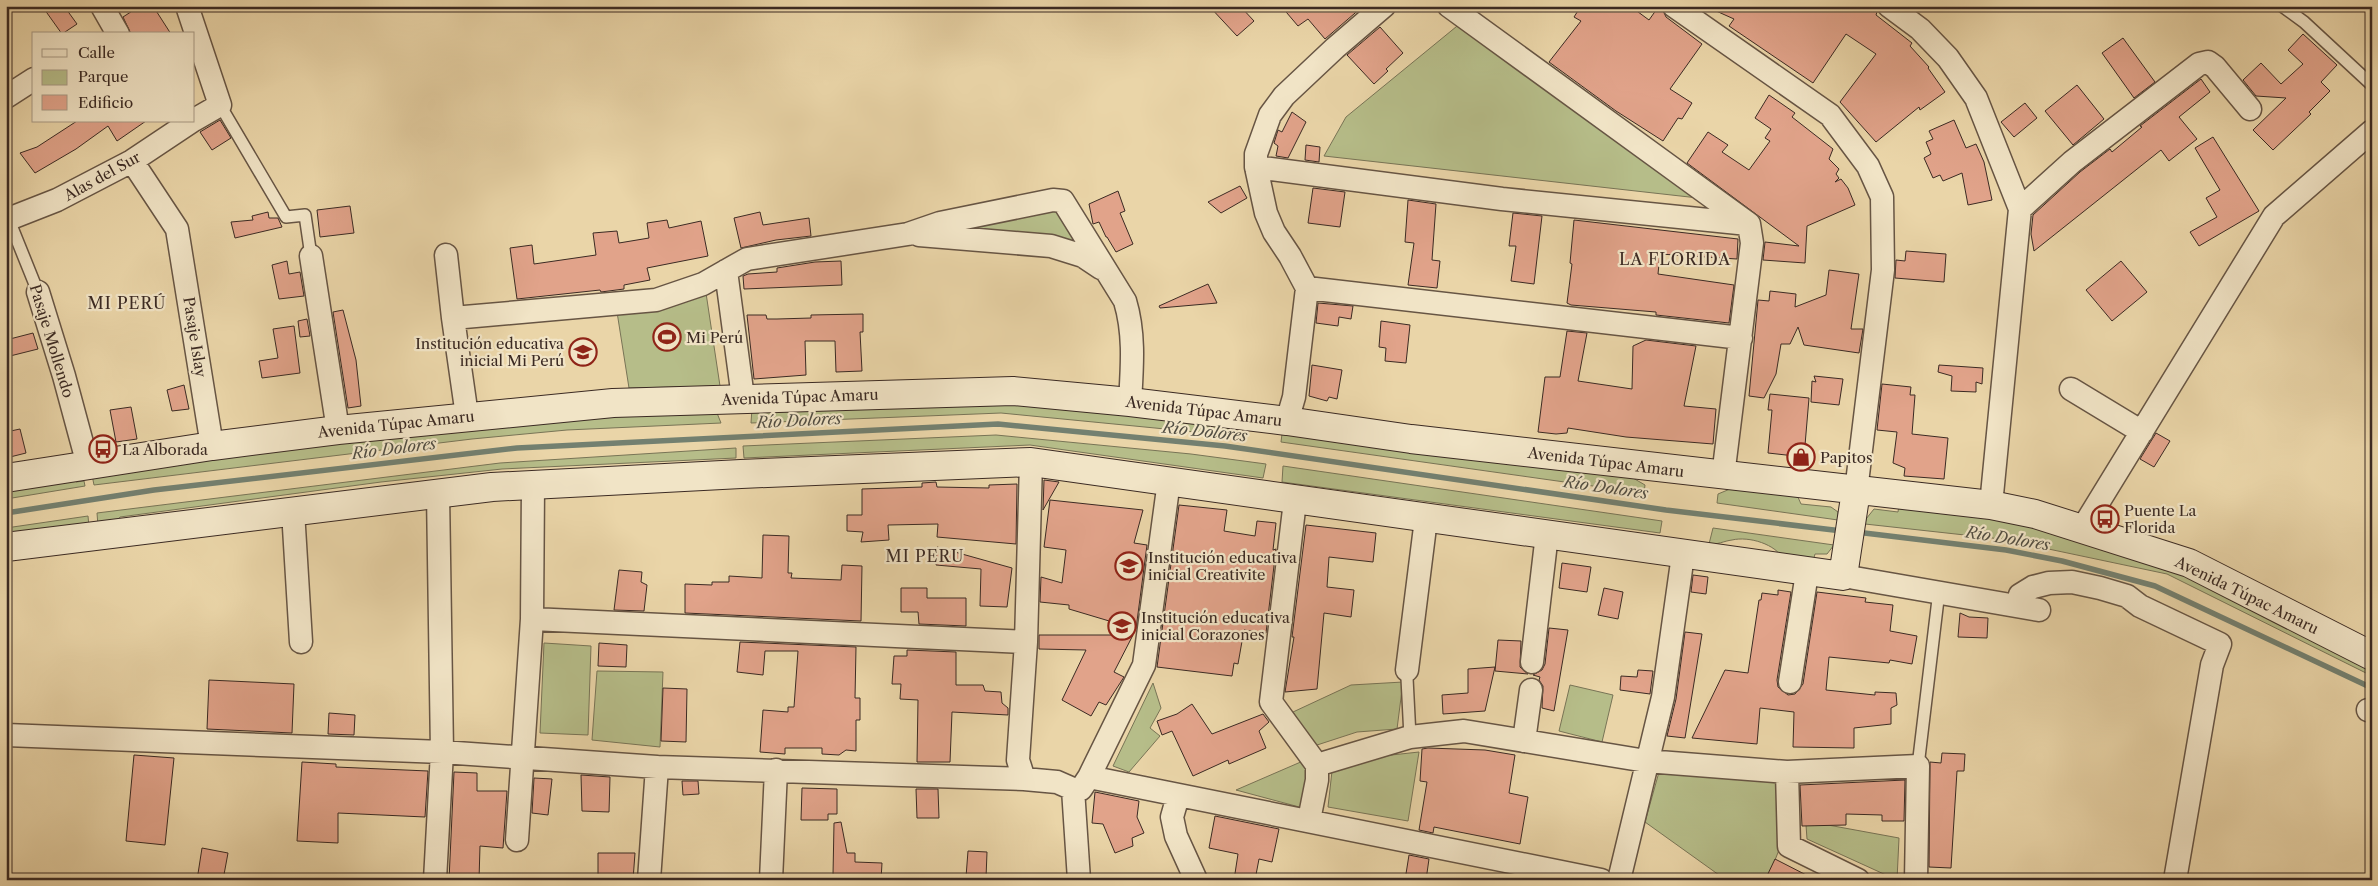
<svg xmlns="http://www.w3.org/2000/svg" width="2378" height="886" font-family="'Libre Caslon Text',serif">
<style>
.green{fill:#b6bd89;stroke:#787456}
.lines{fill:none;stroke-linecap:round;stroke-linejoin:round}
.stream{stroke:#738070;stroke-width:5.5}
.building{fill:#e1a38a;stroke:#3b2a23}
.lane-casing{stroke:#675544;stroke-width:14}
.street-casing{stroke:#675544;stroke-width:25}
.secondary-casing{stroke:#3b2a23;stroke-width:30}
.lane{stroke:#f1e4c6;stroke-width:11}
.street{stroke:#f1e4c6;stroke-width:22}
.secondary{stroke:#f1e4c6;stroke-width:28}
.labels{text-anchor:middle;dominant-baseline:central;stroke-width:4.5;stroke-linejoin:round;paint-order:stroke}
.street-label{font-size:15px;fill:#3b2a23;stroke:#f1e4c6}
.poi-label{font-size:15px;fill:#3b2a23;stroke:#f1e4c6;text-anchor:start}
.neighbourhood-label{font-size:16px;letter-spacing:1px;fill:#3b2a23;stroke:#f1e4c6}
.water-label{font-size:16px;font-style:italic;fill:#524e43;stroke:#f1e4c6}
</style>
<rect width="100%" height="100%" fill="#ead5a8"/>
<filter id="stains"><feTurbulence type="fractalNoise" baseFrequency=".004" numOctaves="4"/><feColorMatrix values="0 0 0 0 .2 0 0 0 0 .09 0 0 0 0 .02 0 0 0 .5 -.17"/></filter>
<radialGradient id="worn" r=".72"><stop offset=".6" stop-color="#630" stop-opacity="0"/><stop offset="1" stop-color="#630" stop-opacity=".3"/></radialGradient>
<path class="green" d="M1462,22L1707,199L1324,156L1346,117Z
M1060,209L1076,241L943,231Z
M706,293L720,386L629,388L617,312Z
M1002,400L1238,428L1237,436L1001,413L751,423L752,408Z
M715,408L721,423L567,430L472,439L94,485L92,475L470,426Z
M1282,434L1633,478L1645,485L1644,493L1607,488L1281,442Z
M996,435L1191,454L1266,464L1263,478L1030,445L744,458L743,446Z
M736,448V458L502,469L381,482L120,517L114,525L98,526L97,513L500,463Z
M1283,466L1662,521L1660,533L1282,482Z
M75,478L76,482L84,481L85,486L6,499V491Z
M1730,489L1797,495L1801,504L1831,507L1838,512V520L1717,503L1718,494Z
M1899,505L2009,519L2171,567L2372,666V676L2167,574L2001,539L1865,524L1866,519L1874,509L1898,512Z
M88,516L89,527L6,537V528Z
M1713,528L1834,545L1827,554H1815L1812,565L1784,560C1776,544 1749,536 1732,540C1724,541 1717,545 1709,544Z
M544,643L591,646L588,735L540,733Z
M597,671L663,672L660,747L592,740Z
M1403,682L1397,729L1357,732L1314,746L1293,712L1351,685Z
M1153,683L1161,708L1150,728L1160,736L1129,772L1113,766Z
M1570,685L1613,695L1602,742L1559,731Z
M1419,752L1408,821L1328,807L1332,771L1364,758Z
M1303,761L1312,779L1303,808L1236,790Z
M1659,772L1776,781L1781,845L1767,880H1726L1645,822Z
M1806,825H1828L1899,838L1897,880L1807,839Z"/>
<g class="lines">
<path class="stream" d="M6,513L154,490L517,448L998,424L1225,446L1666,510L1842,531
M1856,532L2006,550L2062,561L2155,586L2372,688"/>
</g>
<path class="building" d="M42,6H64L77,24L62,34Z
M140,6H153L171,34H131L123,17Z
M1209,6H1240L1254,21L1237,36Z
M1281,6H1361L1362,7L1325,39L1308,19L1298,26Z
M1581,6H1630L1649,20L1659,6H1661L1666,17L1702,44L1670,89L1692,103L1682,119L1678,118L1663,141L1616,111L1549,62L1581,21L1574,17Z
M1705,6H1869L1877,12L1876,15L1912,43L1910,46L1929,67L1928,68L1945,92L1920,110L1919,107L1876,142L1840,102L1876,54L1846,34L1813,83L1729,26L1734,19Z
M1380,27L1403,53L1386,69L1388,71L1374,84L1347,55Z
M2303,34L2337,65L2321,82L2330,91L2309,112L2311,114L2273,150L2253,130L2286,98L2256,96L2243,80L2261,63L2281,84L2303,64L2288,50Z
M2123,38L2155,82L2134,98L2102,53Z
M2201,79L2210,92L2179,117L2197,139L2169,161L2161,150L2034,251L2031,234L2033,215L2080,172L2110,149L2112,152L2142,127L2140,126Z
M2077,85L2104,119L2073,145L2045,111Z
M1769,95L1795,113L1792,117L1833,149L1829,159L1839,169L1836,174L1839,178L1835,182L1841,179L1848,188L1855,205L1807,226L1805,263L1763,260L1765,242L1799,246L1687,163L1708,132L1728,145L1722,152L1749,170L1770,141L1765,138L1771,129L1755,118Z
M2025,103L2037,118L2014,137L2001,122Z
M1292,112L1306,122L1288,158L1276,156L1278,146L1274,143L1278,130L1282,132Z
M220,120L231,138L212,150L200,132Z
M1954,120L1966,148L1976,144L1984,162L1992,200L1968,205L1962,173L1943,181L1940,175L1933,178L1924,158L1931,154L1926,142L1933,139L1929,131Z
M77,121H146L117,141L108,126L76,149L35,173L20,153L37,147Z
M2213,137L2259,211L2199,246L2190,232L2217,217L2206,198L2220,190L2195,148Z
M1306,145L1320,147L1319,162L1305,160Z
M1240,186L1247,198L1221,213L1208,202Z
M1313,188L1345,192L1340,227L1308,223Z
M1118,191L1125,211L1120,213L1133,244L1116,252L1107,237H1106L1099,222L1093,224L1089,204Z
M1408,200L1436,204L1432,260L1440,261L1437,288L1408,285L1414,243L1405,242Z
M350,206L354,233L320,237L317,210Z
M268,212L269,218H278L282,227L235,238L231,222L253,220L252,216Z
M760,212L763,225L809,218L811,236L776,240L741,248L734,218Z
M1513,213L1542,216L1534,284L1511,281L1516,246H1509Z
M667,220L669,228L701,221L708,256L647,268L650,280L624,285V289L601,292L600,290L517,299L510,248L532,245L534,264L596,255L593,233L617,231L619,243L649,238L647,223Z
M1574,220L1738,239L1737,259L1660,254L1658,274L1734,285L1729,323L1656,315V312L1571,305L1567,303L1572,264L1570,263Z
M1906,251L1946,254L1944,282L1895,278L1896,260L1905,261Z
M287,261L289,274L300,272L304,296L279,299L272,265Z
M841,261L842,285L744,289L743,276L748,274L777,272V268L815,262Z
M2121,261L2147,292L2112,321L2086,290Z
M1829,270L1859,274L1851,329H1863L1859,353L1804,345L1798,327L1790,344H1781L1776,374L1764,398L1749,396L1758,300L1769,301L1770,291L1796,294L1795,307L1826,295Z
M1208,284L1217,303L1160,308L1159,306Z
M1318,303L1353,306L1351,319L1339,317L1338,326L1316,323Z
M343,310L356,360L361,406L348,408L333,312Z
M863,314V332H860L862,371L836,372L835,341H805L806,375L754,379L747,315H766L767,319H777L811,318V315Z
M307,319L310,336L300,337L298,321Z
M1381,321L1410,325L1406,363L1385,361L1386,348L1379,347Z
M294,326L300,373L262,378L259,361L278,358L273,329Z
M1567,331L1587,333L1578,381L1632,389L1633,346L1646,340L1696,346L1684,406L1716,409L1713,444L1626,437L1568,428L1567,433L1556,434L1538,432L1545,377H1560Z
M33,333L38,349L6,357V340Z
M1312,365L1342,370L1337,399L1329,397L1327,401L1309,396Z
M1939,365L1983,368L1982,384L1976,382V392L1951,391L1952,376L1938,372Z
M1814,376L1843,379L1839,405L1811,402L1812,381L1816,382Z
M1882,384L1911,387L1910,395H1915L1912,434L1948,438L1944,479L1904,476L1905,468L1893,463L1897,432L1877,430Z
M184,385L189,409L172,411L167,390Z
M1770,394L1809,398L1804,457L1768,453L1772,410H1768Z
M131,407L137,439L116,442L110,410Z
M20,429L26,453L6,458V432Z
M2156,433L2170,441L2154,467L2140,459Z
M1044,480L1059,482L1043,510Z
M936,482L937,487L989,488V485L1017,484L1016,544L937,537L938,524L888,525L889,540L861,542L863,532L847,531V515H862V489L922,487V483Z
M1050,500L1143,510L1134,543L1147,545L1136,629L1069,609V605L1040,602L1041,577L1062,583L1066,550L1044,547Z
M1179,505L1227,510L1224,531L1255,536L1257,521L1276,523L1273,550L1276,549L1266,633L1244,630L1238,664L1234,663L1232,676L1157,667Z
M1306,525L1376,533L1373,562L1329,557L1327,587L1354,590L1351,617L1324,613L1317,689L1285,692L1294,637H1292Z
M763,535L789,536L788,573H792L791,578L841,580L842,565L862,566L861,621L685,613V584L712,585V582H729V576L762,578Z
M937,547L1012,568L1007,607L980,606L981,569L936,565Z
M1562,563L1591,567L1587,592L1559,588Z
M619,570L642,572L641,582L647,585L644,611L614,610Z
M1693,575L1708,577L1706,594L1691,592Z
M901,588H927V598H966V626L919,624L918,612H901Z
M1604,588L1623,592L1618,619L1598,615Z
M1778,590L1791,592L1777,680L1778,687L1788,695L1795,694L1803,684L1817,592L1866,598L1865,602L1893,605L1890,631L1917,636L1912,664L1890,660L1889,663L1829,657L1826,690L1875,695V692L1896,693L1897,705L1891,708V724L1854,728V748L1793,747L1794,712L1760,708L1757,744L1692,738L1725,670L1748,673L1759,600H1761L1762,593L1778,595Z
M1960,613L1969,617L1988,618L1987,638L1958,637Z
M1549,628L1568,630L1554,711L1542,708L1543,686L1539,680L1540,677L1533,675L1542,670L1545,664Z
M1685,632L1702,634L1685,738L1667,736L1676,699Z
M1039,635H1133L1114,672L1124,677L1106,705L1099,702L1091,716L1062,700L1086,650L1039,649Z
M1498,640L1521,641L1520,667L1528,674L1495,671Z
M740,642L856,647L855,698H860V720H856V751L846,750L839,755L822,754V748H785V754L760,752L763,710L788,712V707H794L798,651H765L763,675L737,672Z
M599,643L627,645L626,667L598,666Z
M907,650L956,652V685H983L985,691L1001,692L1002,703L1008,708V715L952,712L950,762H917L918,700L900,699L901,684H892L894,656H907Z
M1495,667L1485,711L1443,714L1442,695L1468,693V669Z
M1638,670L1653,671L1650,694L1620,690L1621,676L1637,677Z
M209,680L294,684L292,733L207,729Z
M663,688L687,689L686,742L661,741Z
M1192,704L1212,734L1263,714L1269,722L1259,731L1266,748L1229,764L1228,760L1193,776L1172,731L1162,735L1157,721L1177,714Z
M329,713L355,715L354,735L328,734Z
M1428,748L1485,750L1515,755L1509,793L1528,797L1520,844L1434,827L1433,833L1419,830L1427,782L1420,781L1422,749Z
M1942,753L1965,754L1964,771H1957L1951,868L1929,867L1930,762L1941,763Z
M134,755L174,758L165,845L126,841Z
M302,762L336,764V767L428,771L425,817L338,813V843L297,841Z
M454,772L477,773V791H507L503,848L480,846L479,880H449Z
M581,775L610,777L609,812L582,811Z
M534,778L552,779L548,815L532,813Z
M1905,780L1904,821H1882V815L1846,814V825L1802,826L1800,785Z
M682,781H698L699,794L683,795Z
M802,788L837,789V814H828V820H801Z
M916,789H938L939,818H917Z
M1095,792L1139,801L1137,817L1144,833L1132,838L1133,846L1115,853L1103,824L1092,823Z
M1215,816L1279,829L1272,862L1259,859L1255,880H1234L1238,854L1209,848Z
M841,822L847,853H855V862L882,863L881,880H837V876L833,875L834,823Z
M202,848L228,853L223,880H197Z
M968,851L987,852L986,878L966,877Z
M598,853H635L633,880H619V877L598,878Z
M1409,855L1429,859L1426,880H1405Z
M1775,859L1816,880H1765Z"/>
<g class="lines">
<g class="lane-casing">
<path id="lane" d="M2282,6L2304,22L2372,85
M220,105L286,217L305,215L311,256
M9,220L38,292
M1407,678L1410,737
M1918,766L1939,591"/>
</g>
<g class="street-casing">
<path id="street" d="M102,6L118,34
M187,6L220,105L194,120
M1449,6L1749,224L1752,243L1723,476
M1674,6L1830,115L1868,166L1882,197L1883,270L1856,491
M1889,6L1920,29L1948,58L1976,98L2020,209L1991,505
M6,97L34,79
M132,161L177,229L212,446
M1256,167L1502,199L1748,224
M2020,209L2072,162L2199,64L2208,62L2215,67L2250,109
M6,220L57,200L132,161L192,121
M919,235L1051,246L1083,256L1101,268
M446,255L453,318L467,416
M311,256L338,430
M726,271L743,398
M1307,288L1741,338
M38,292L64,376L88,465
M453,318L656,300L703,284L747,259L908,234L940,223L1053,200L1063,201L1125,301C1135,334 1132,368 1130,402
M2071,389L2142,432
M1287,421L1294,397L1307,288L1290,256L1274,232L1266,213L1256,167V154L1270,115L1284,96L1335,48L1384,6
M1031,462L1026,642L1018,760L1024,779L1057,782L1073,789H1081L1089,777L1144,665L1169,481
M1295,501L1271,702L1317,765
M293,511L301,642
M2082,529L2274,216L2372,131
M1843,576L2039,610
M2018,604L2020,595L2033,587L2049,583L2072,582L2100,588L2127,596L2140,606L2220,644L2212,665L2175,880
M532,619L1026,642
M1532,662L1547,534
M1407,670L1426,519
M1790,682L1807,573
M2368,710L2372,711
M6,735L442,752L657,767L1024,779
M1524,741L1531,690
M1787,772L1789,846L1858,880
M1089,777L1601,880
M1073,789L1079,880
M1178,796L1172,817L1176,836L1196,880
M1309,820L1317,780V765L1410,737L1464,731L1646,761L1787,772L1918,766L1916,880
M517,840L532,619L533,485
M435,880L442,752L438,493
M649,880L657,767
M771,880L776,770
M1619,880L1663,697L1683,555"/>
</g>
<g class="secondary-casing">
<path id="secondary" d="M6,478L212,446L338,430L613,403L1013,391L1130,402L1287,421L1411,439L1991,505L2035,514L2189,563L2372,656
M6,547L492,487L741,474L1031,462L1843,576L1856,491"/>
</g>
<use href="#lane" class="lane"/>
<use href="#street" class="street"/>
<use href="#secondary" class="secondary"/>
</g>
<defs>
<g id="stadium-ring" transform="scale(1.4375)"><circle r="9.5" fill="#f1e4c6" stroke="#8f2418" stroke-width="1.5"/><path d="M0-5a6.5 5 0 1 0 0 10a6.5 5 0 1 0 0-10ZM-3.5-1.8h7v3.6h-7Z" fill="#8f2418"/></g>
<g id="school-ring" transform="scale(1.4375)"><circle r="9.5" fill="#f1e4c6" stroke="#8f2418" stroke-width="1.5"/><path d="M0-5L7-2L0 1L-7-2ZM-4 1L0 2.5L4 1V4Q0 6-4 4Z" fill="#8f2418"/></g>
<g id="bus-ring" transform="scale(1.4375)"><circle r="9.5" fill="#f1e4c6" stroke="#8f2418" stroke-width="1.5"/><path d="M-5-6H5V4H4V6H2V4H-2V6H-4V4H-5ZM-3.5-4V0h7V-4ZM-3.5 1.2v1.5H-2V1.2ZM2 1.2v1.5H3.5V1.2Z" fill="#8f2418"/></g>
<g id="shop-ring" transform="scale(1.4375)"><circle r="9.5" fill="#f1e4c6" stroke="#8f2418" stroke-width="1.5"/><path d="M-5-2.5h2.3a2.7 3.5 0 0 1 5.4 0H5L5.5 6h-11ZM-1.5-2.5h3a1.5 2.3 0 0 0-3 0Z" fill="#8f2418"/></g>
</defs>
<g fill-rule="evenodd">
<use href="#stadium-ring" x="667" y="337"/>
<use href="#school-ring" x="583" y="352"/>
<use href="#bus-ring" x="103" y="449"/>
<use href="#shop-ring" x="1801" y="457"/>
<use href="#bus-ring" x="2105" y="519"/>
<use href="#school-ring" x="1129" y="566"/>
<use href="#school-ring" x="1122" y="626"/>
</g>
<g class="labels">
<g class="street-label">
<text transform="translate(102 176) rotate(-29)">Alas del Sur</text>
<text transform="translate(195 337) rotate(81)">Pasaje Islay</text>
<text transform="translate(52 341) rotate(73)">Pasaje Mollendo</text>
<text transform="translate(800 397) rotate(-2)">Avenida Túpac Amaru</text>
<text transform="translate(1204 411) rotate(7)">Avenida Túpac Amaru</text>
<text transform="translate(396 424) rotate(-6)">Avenida Túpac Amaru</text>
<text transform="translate(1606 462) rotate(7)">Avenida Túpac Amaru</text>
<text transform="translate(2247 595) rotate(26)">Avenida Túpac Amaru</text>
</g>
<g class="poi-label">
<text x="686" y="337">Mi Perú</text>
<text x="564" y="343" text-anchor="end">Institución educativa<tspan x="564" dy="17">inicial Mi Perú</tspan></text>
<text x="122" y="449">La Alborada</text>
<text x="1820" y="457">Papitos</text>
<text x="2124" y="510">Puente La<tspan x="2124" dy="17">Florida</tspan></text>
<text x="1148" y="557">Institución educativa<tspan x="1148" dy="17">inicial Creativite</tspan></text>
<text x="1141" y="617">Institución educativa<tspan x="1141" dy="17">inicial Corazones</tspan></text>
</g>
<g class="neighbourhood-label">
<text x="1675" y="259">LA FLORIDA</text>
<text x="127" y="303">MI PERÚ</text>
<text x="925" y="556">MI PERU</text>
</g>
<g class="water-label">
<text transform="translate(799 420) rotate(-3)">Río Dolores</text>
<text transform="translate(1205 431) rotate(6)">Río Dolores</text>
<text transform="translate(394 448) rotate(-7)">Río Dolores</text>
<text transform="translate(1606 487) rotate(8)">Río Dolores</text>
<text transform="translate(2008 538) rotate(9)">Río Dolores</text>
</g>
</g>
<rect width="2378" height="886" fill="none" stroke="#ead5a8" stroke-width="25"/>
<rect x="8" y="8" width="2363" height="871" fill="none" stroke="#3b2a23" stroke-width="2.5"/>
<rect x="12" y="12" width="2353" height="861" fill="none" stroke="#3b2a23"/>
<rect x="32" y="32" width="162" height="90" fill="#f1e4c6" stroke="#a89a85"/>
<rect x="42" y="49" width="25" height="8" fill="#f1e4c6" stroke="#a89a85"/>
<text x="78" y="58" font-size="15" fill="#3b2a23">Calle</text>
<rect x="42" y="70" width="25" height="15" fill="#b6bd89" stroke="#a89a85"/>
<text x="78" y="82" font-size="15" fill="#3b2a23">Parque</text>
<rect x="42" y="95" width="25" height="15" fill="#e1a38a" stroke="#a89a85"/>
<text x="78" y="108" font-size="15" fill="#3b2a23">Edificio</text>
<rect width="100%" height="100%" filter="url(#stains)"/>
<rect width="100%" height="100%" fill="url(#worn)"/>
</svg>
